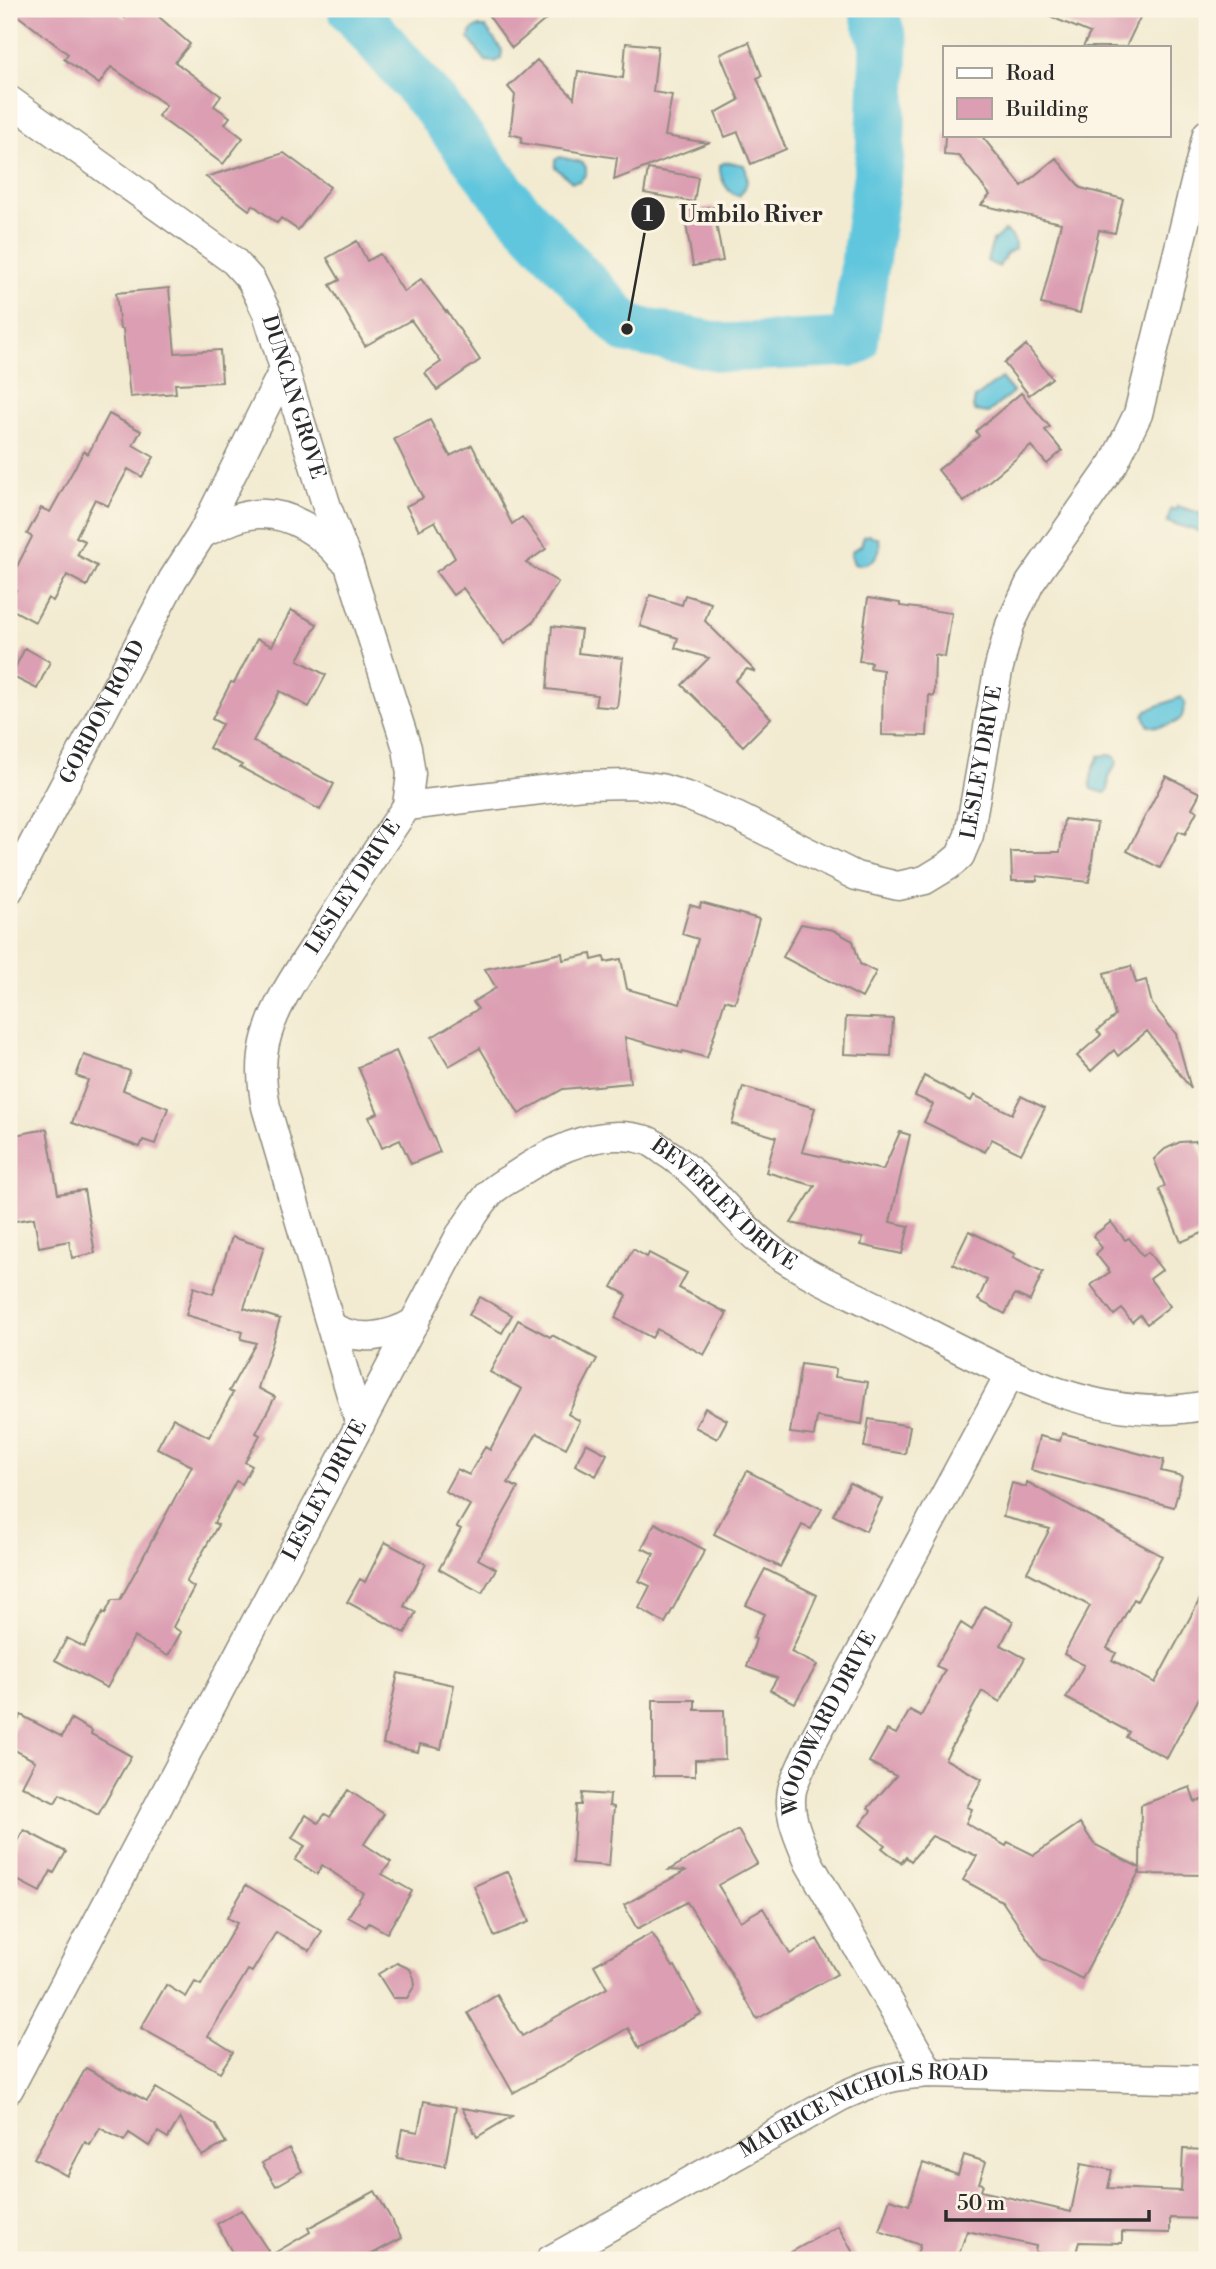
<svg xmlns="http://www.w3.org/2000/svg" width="1216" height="2269" font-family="'Libre Bodoni',serif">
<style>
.water{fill:#60c6dd;stroke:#467884;stroke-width:2}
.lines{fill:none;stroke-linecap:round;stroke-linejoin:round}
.river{stroke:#60c6dd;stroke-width:49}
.building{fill:#db9eb2}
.street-casing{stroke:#8e8b7e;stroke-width:31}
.street{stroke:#fff;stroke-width:28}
.labels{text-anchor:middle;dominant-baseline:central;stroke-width:7;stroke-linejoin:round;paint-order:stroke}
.street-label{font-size:21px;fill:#2b2b2b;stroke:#fcf5e5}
.leader{fill:none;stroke:#2b2b2b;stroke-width:2.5}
.callout-dot{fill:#2b2b2b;stroke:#fcf5e5;stroke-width:2.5}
.mark-label{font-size:21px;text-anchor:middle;font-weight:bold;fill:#fff}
.callout-label{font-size:23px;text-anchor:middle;font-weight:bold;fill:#2b2b2b;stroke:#fcf5e5;stroke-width:7;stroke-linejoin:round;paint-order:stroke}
</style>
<rect width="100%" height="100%" fill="#fcf5e5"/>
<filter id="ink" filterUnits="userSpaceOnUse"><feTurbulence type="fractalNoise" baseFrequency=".0143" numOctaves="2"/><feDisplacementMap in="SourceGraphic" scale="14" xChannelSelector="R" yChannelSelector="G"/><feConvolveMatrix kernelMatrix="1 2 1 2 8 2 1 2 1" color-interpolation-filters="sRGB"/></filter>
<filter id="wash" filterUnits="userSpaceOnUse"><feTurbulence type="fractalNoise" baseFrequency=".00686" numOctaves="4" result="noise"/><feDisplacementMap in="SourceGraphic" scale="28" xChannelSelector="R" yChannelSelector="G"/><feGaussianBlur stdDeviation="1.57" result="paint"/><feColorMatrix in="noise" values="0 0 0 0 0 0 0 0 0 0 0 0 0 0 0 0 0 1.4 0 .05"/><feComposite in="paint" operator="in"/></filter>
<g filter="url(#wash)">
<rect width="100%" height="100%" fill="#f2ebd1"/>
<path class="water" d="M477,27H485L502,50L501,58L495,62L486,61L469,39L471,31Z
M560,157L581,162L586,167V174L580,181L572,182L555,167V160Z
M726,162L744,165C749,176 748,187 739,196C727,194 719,177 720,165Z
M1004,231C1013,235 1015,239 1015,249L1006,254L999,267L987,261L993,241Z
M1001,378L1013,392L988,413L975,411L973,408L975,398Z
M1177,506L1207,515V531L1204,533L1167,522L1171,509L1176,510Z
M869,535L878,538C885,553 869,569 854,564L851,555L853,550L861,546L864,536Z
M1181,697L1185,703C1183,708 1184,716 1180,719C1174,725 1155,729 1148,725L1144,715L1147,710Z
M1110,755L1115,757L1117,762L1109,777L1108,790L1105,793L1092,789C1088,781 1094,765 1099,756Z"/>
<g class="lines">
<path class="river" d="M352,9L437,108L510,203L627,329L726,348L854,342L880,156L884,45L873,9"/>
</g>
<g id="blocks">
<path class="building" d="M9,9H113L125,18L132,9H150L190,44L175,62L221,96L214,106L230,117L225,124L243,138L223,164L158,116L166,105L111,67L99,84L64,59L68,54Z
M484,9H558L512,48Z
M1032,9H1144L1126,47H1083L1090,33Z
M749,42L762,76L757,78L786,149L751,164L738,132L725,137L715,113L739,100L720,54Z
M626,43L658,46L653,92L672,95L665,136L708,143L614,180L617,158L521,143L522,137L510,134L515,95L508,87L537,60L574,98L578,71L623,78Z
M945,135H981L1022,186L1056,158L1081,188L1123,199L1115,233L1099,230L1080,313L1041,304L1061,223L981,205L990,195L959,156L944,155Z
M284,153L330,187L298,230L281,218L277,223L253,205L249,210L206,177Z
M648,169L698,177L694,202L644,193Z
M713,207L723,261L693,266L684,212Z
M357,241L367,261L380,254L404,292L421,279L446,312L447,311L480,360L437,390L425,373L441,362L411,320L365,346L330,285L340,280L327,258Z
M169,288L175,353L220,350L222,382L175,384L176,393L130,397L123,329H120L116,293Z
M1026,345L1052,378L1029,395L1004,363Z
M1021,393L1050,427L1045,430L1062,451L1047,464L1031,446L964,502L938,470L979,436L976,431Z
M109,414L141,431L133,445L154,457L142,477L128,469L108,506L95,499L76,537L85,541L77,555L97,566L87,586L67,575L53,601L48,598L35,622L9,608V604L16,590L9,586V582L32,537L27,534L41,508L50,512L84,451L88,454Z
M430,420L450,456L472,445L512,524L522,517L546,549L526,563L558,582L534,621L504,644L463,588L453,595L436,572L455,558L435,521L419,530L406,506L423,498L394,439Z
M650,595L682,605L685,595L711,603L705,621L756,672L747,669L735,681L771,718L743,746L682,685L709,658L675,648L678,638L640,626Z
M868,598L900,603V606L952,613L945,657L935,655L934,696L929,695L927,736L882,735L883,670L870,668L871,662L859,661Z
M291,610L317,624L298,660L326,675L309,707L280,691L253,741L334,784L320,810L240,767L242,765L209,748L222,724L212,719L231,682L234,683L257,639L272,646Z
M552,626L581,630L578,653L623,658L617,708L595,706L597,695L547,689Z
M25,648L50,662L37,689L11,676Z
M1166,776L1200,793L1192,808L1197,811L1185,834L1179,831L1160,868L1127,851Z
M1064,819L1097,823L1089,882L1037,876V881H1012L1011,852H1060Z
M701,903L759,919L735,1003L725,1000L707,1058L683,1051L682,1053L625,1037L630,1083L563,1089L519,1114L480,1048L449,1066L432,1037L478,1009L473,1002L496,988L485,969L562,953L563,960L591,954L592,960L604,957L605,962L621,959L627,989L680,1004L698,939L682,934L690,905L700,908Z
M801,924L833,930L853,941L860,964L876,972L862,998L783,957Z
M1131,966L1136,983L1146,980L1152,1004L1176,1034L1191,1089L1147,1031L1118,1056L1114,1050L1091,1071L1077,1056L1101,1035L1097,1031L1115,1016L1104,973Z
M846,1017L893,1019L891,1056L844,1054Z
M396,1051L440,1152L411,1164L400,1140L382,1148L369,1117L378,1113L358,1067Z
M84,1055L130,1071L123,1090L168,1108L155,1144L143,1140L140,1147L72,1123L88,1080L76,1076Z
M924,1076L971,1101L974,1095L1012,1114L1021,1096L1045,1108L1021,1154L992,1139L985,1152L924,1122L933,1104L915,1096Z
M743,1087L815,1108L802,1152L883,1170L900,1132L910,1135L890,1222L909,1226L902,1254L861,1245L863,1238L791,1223L815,1186L766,1172L776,1137L732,1124Z
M47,1129L58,1194L84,1190L95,1253L72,1258L69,1241L39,1247L34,1218L15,1221L9,1184V1136Z
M1196,1141L1207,1168V1231L1181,1242L1159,1189L1165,1186L1154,1159L1165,1149L1180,1142Z
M1111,1222L1125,1240L1129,1238L1143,1256L1148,1252L1162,1270L1150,1279L1170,1306L1147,1324L1140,1315L1132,1322L1122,1309L1114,1315L1091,1285L1110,1272L1096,1254L1102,1248L1093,1236Z
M969,1231L1015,1254L1013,1257L1043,1272L1030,1301L1015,1294L1005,1314L978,1300L987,1280L953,1264Z
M232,1237L264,1247L244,1308L280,1319L258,1388L275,1397L256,1433L260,1435L245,1462L252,1466L242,1484L236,1481L214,1523L218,1525L186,1582L194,1587L173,1627L181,1632L168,1656L134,1637L107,1688L55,1660L67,1638L84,1647L103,1612L105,1614L112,1600H120L192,1466L157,1448L173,1418L209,1437L233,1393L229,1391L256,1343L241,1339L243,1332L186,1315L194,1287L213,1294Z
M633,1249L647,1257L649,1253L687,1273L679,1288L727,1313L704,1355L657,1329L652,1338L615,1318L627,1295L612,1287Z
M480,1297L512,1315L502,1333L469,1315Z
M518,1320L550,1337L552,1335L597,1359L568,1414L580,1421L566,1448L537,1433L508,1483L518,1488L478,1559L496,1569L482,1593L439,1569L461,1529L457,1527L470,1505L445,1491L457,1469L469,1475L485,1447L490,1450L522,1389L490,1372Z
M801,1364L836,1369L835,1377L868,1382L862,1424L817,1417L814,1436L790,1433Z
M705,1408L727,1420L717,1439L695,1427Z
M869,1419L910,1426L905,1454L864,1447Z
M1062,1433L1164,1460L1161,1471L1182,1476L1174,1507L1031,1470L1039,1436L1060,1441Z
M586,1443L607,1454L596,1476L575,1465Z
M747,1471L822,1509L811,1529L802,1525L780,1567L714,1534Z
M1027,1482L1162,1556L1137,1601L1134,1599L1107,1648L1116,1653L1112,1660L1155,1683L1207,1586V1683L1167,1758L1126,1737L1129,1732L1066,1698L1084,1665L1064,1654L1090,1606L1027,1572L1050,1529L1003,1517L1012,1483L1026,1487Z
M850,1483L882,1499L866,1531L833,1515Z
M655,1523L705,1550L665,1623L639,1608L650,1586L639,1581L654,1554L642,1548Z
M385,1542L426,1564L404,1606L416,1612L405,1633L347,1602L360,1579L365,1582Z
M765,1569L817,1595L791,1652L817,1665L795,1703L770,1690L777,1678L747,1667L756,1639L753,1638L765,1614L746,1605Z
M984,1606L1013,1621L1001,1645L1025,1658L1000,1702L982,1691L945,1759L982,1779L967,1807L972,1809L966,1823L1006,1846L1008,1842L1034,1855L1080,1823L1094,1844L1140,1868L1141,1805L1190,1787L1195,1802L1207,1798V1875L1140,1874V1870L1082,1979L1041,1958L1002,1901L963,1880L977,1856L932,1836L911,1861L906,1857L901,1863L882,1848L885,1845L860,1825L871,1811L868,1808L896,1776L869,1762L887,1730L896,1734L910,1710L921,1716L945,1670L936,1666L961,1623L972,1630Z
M398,1673L454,1685L441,1749L420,1744L418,1752L383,1744Z
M653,1700H695V1710H724L725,1759L695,1760V1776H653Z
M21,1715L62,1737L71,1719L92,1731L91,1734L131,1756L98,1815L60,1794L55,1803L22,1786L35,1761L9,1747V1737Z
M348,1790L384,1814L364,1844L391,1862L382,1874L412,1891L387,1933L369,1923L366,1927L348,1917L363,1893L322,1865L317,1874L295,1860L305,1846L292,1838L306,1815L318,1823L325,1814L330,1817Z
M582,1793L610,1795L609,1806L614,1807L609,1866L572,1863L576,1805H581Z
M24,1830L66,1852L54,1873L51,1871L40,1892L9,1876V1858Z
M738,1830L757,1863L718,1885L740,1921L763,1908L790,1954L817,1939L837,1974L757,2019L720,1954L687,1902L637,1929L624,1905L685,1871L669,1870Z
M508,1871L529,1922L494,1936L474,1886Z
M246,1885L322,1931L310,1951L276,1932L252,1972L248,1970L208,2036L233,2052L220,2072L141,2028L166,1985L186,1997L195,1982L201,1985L237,1923L227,1918Z
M652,1933L673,1967L675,1966L701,2014L639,2048L628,2028L513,2093L468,2013L497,1995L522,2036L607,1988L594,1965Z
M397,1963L410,1969L414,1978L415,1985L407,1998H393L378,1974Z
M86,2068L147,2101L156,2088L215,2124L226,2143L202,2156L180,2118L168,2138L158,2132L149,2146L129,2133L124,2141L100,2128L90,2145L85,2142L67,2176L34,2158Z
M424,2101L456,2107L445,2166L397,2158L402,2129L418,2132Z
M462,2108L512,2116L477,2137Z
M289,2148L302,2171L276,2186L262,2163Z
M1183,2149L1207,2150V2219L1170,2218V2233L1122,2232V2243L1079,2242L1074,2260L1035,2252L1036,2246L967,2231L957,2260H915L920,2245L879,2231L890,2199L909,2205L923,2163L958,2175L964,2155L986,2162L979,2183L983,2184L981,2191L1071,2212L1081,2164L1112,2170L1108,2188L1181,2191Z
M375,2191L402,2238L361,2260H236L217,2224L241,2210L271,2255L310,2232L308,2228Z
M838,2226L857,2260H777Z"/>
</g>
</g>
<g filter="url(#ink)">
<use href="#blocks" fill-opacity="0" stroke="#8e8b7e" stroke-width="2"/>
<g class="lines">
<g class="street-casing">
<g id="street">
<path id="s1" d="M9,100L234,261L251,280L267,313L327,507L349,565L407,748L411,774L407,806"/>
<path d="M202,534C219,526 238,515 258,514C291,512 322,534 342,558"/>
<path id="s2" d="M9,890L173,579L202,534L284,369"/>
<path d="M331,1326C358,1343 389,1337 415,1322"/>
<path id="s3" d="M360,1425L266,1107C262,1085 260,1065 265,1043C274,1005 298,972 319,940C348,894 377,850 407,806L582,785L632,784L661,788L690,797L738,817L856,876L898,886L925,880L948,866L960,856L969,835L998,671L1010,625L1030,583L1114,463L1138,414L1207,134"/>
<path id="s4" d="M930,2073L809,1863C800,1840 787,1816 792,1790C795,1777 808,1753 814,1739L1010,1374"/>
<path id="s5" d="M9,2089L460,1235C470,1221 480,1204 491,1192C497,1186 506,1181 513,1177C550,1151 600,1126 646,1140C652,1142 659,1147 664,1151C706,1177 733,1222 773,1251C807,1276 851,1293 889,1313C987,1362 1094,1429 1207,1405"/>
<path id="s6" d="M550,2260L840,2097C875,2081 891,2075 930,2073L1207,2080"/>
</g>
</g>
<use href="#street" class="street"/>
</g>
</g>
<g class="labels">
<g class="street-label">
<text stroke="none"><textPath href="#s1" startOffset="427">DUNCAN GROVE</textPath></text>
<text stroke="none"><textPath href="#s2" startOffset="201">GORDON ROAD</textPath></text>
<text stroke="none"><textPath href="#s3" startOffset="1353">LESLEY DRIVE</textPath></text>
<text stroke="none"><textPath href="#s3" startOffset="576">LESLEY DRIVE</textPath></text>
<text stroke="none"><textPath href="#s5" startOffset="1290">BEVERLEY DRIVE</textPath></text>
<text stroke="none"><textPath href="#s5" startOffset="677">LESLEY DRIVE</textPath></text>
<text stroke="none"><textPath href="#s4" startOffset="394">WOODWARD DRIVE</textPath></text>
<text stroke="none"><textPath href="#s6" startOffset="352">MAURICE NICHOLS ROAD</textPath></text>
</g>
</g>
<path class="leader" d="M627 329L648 214"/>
<g class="callout-dot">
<circle cx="627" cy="329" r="7"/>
<circle cx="648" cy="214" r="18"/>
</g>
<g class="mark-label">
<text x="648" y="221">1</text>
</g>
<g class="callout-label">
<text x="751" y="222">Umbilo River</text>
</g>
<rect width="1216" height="2269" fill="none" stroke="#fcf5e5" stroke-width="35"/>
<rect x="943" y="46" width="228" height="91" fill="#fcf5e5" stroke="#a8a49b" stroke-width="2"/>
<rect x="957" y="68" width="35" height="10" fill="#ffffff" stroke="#a8a49b" stroke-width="2"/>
<text x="1006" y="80" font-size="21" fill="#2b2b2b">Road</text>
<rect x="957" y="98" width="35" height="21" fill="#db9eb2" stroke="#a8a49b" stroke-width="2"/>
<text x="1006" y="116" font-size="21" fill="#2b2b2b">Building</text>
<path d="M946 2210v10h203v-10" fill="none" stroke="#2b2b2b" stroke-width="3.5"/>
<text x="957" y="2210" font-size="21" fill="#2b2b2b" stroke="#fcf5e5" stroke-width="5" paint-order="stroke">50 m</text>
</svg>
